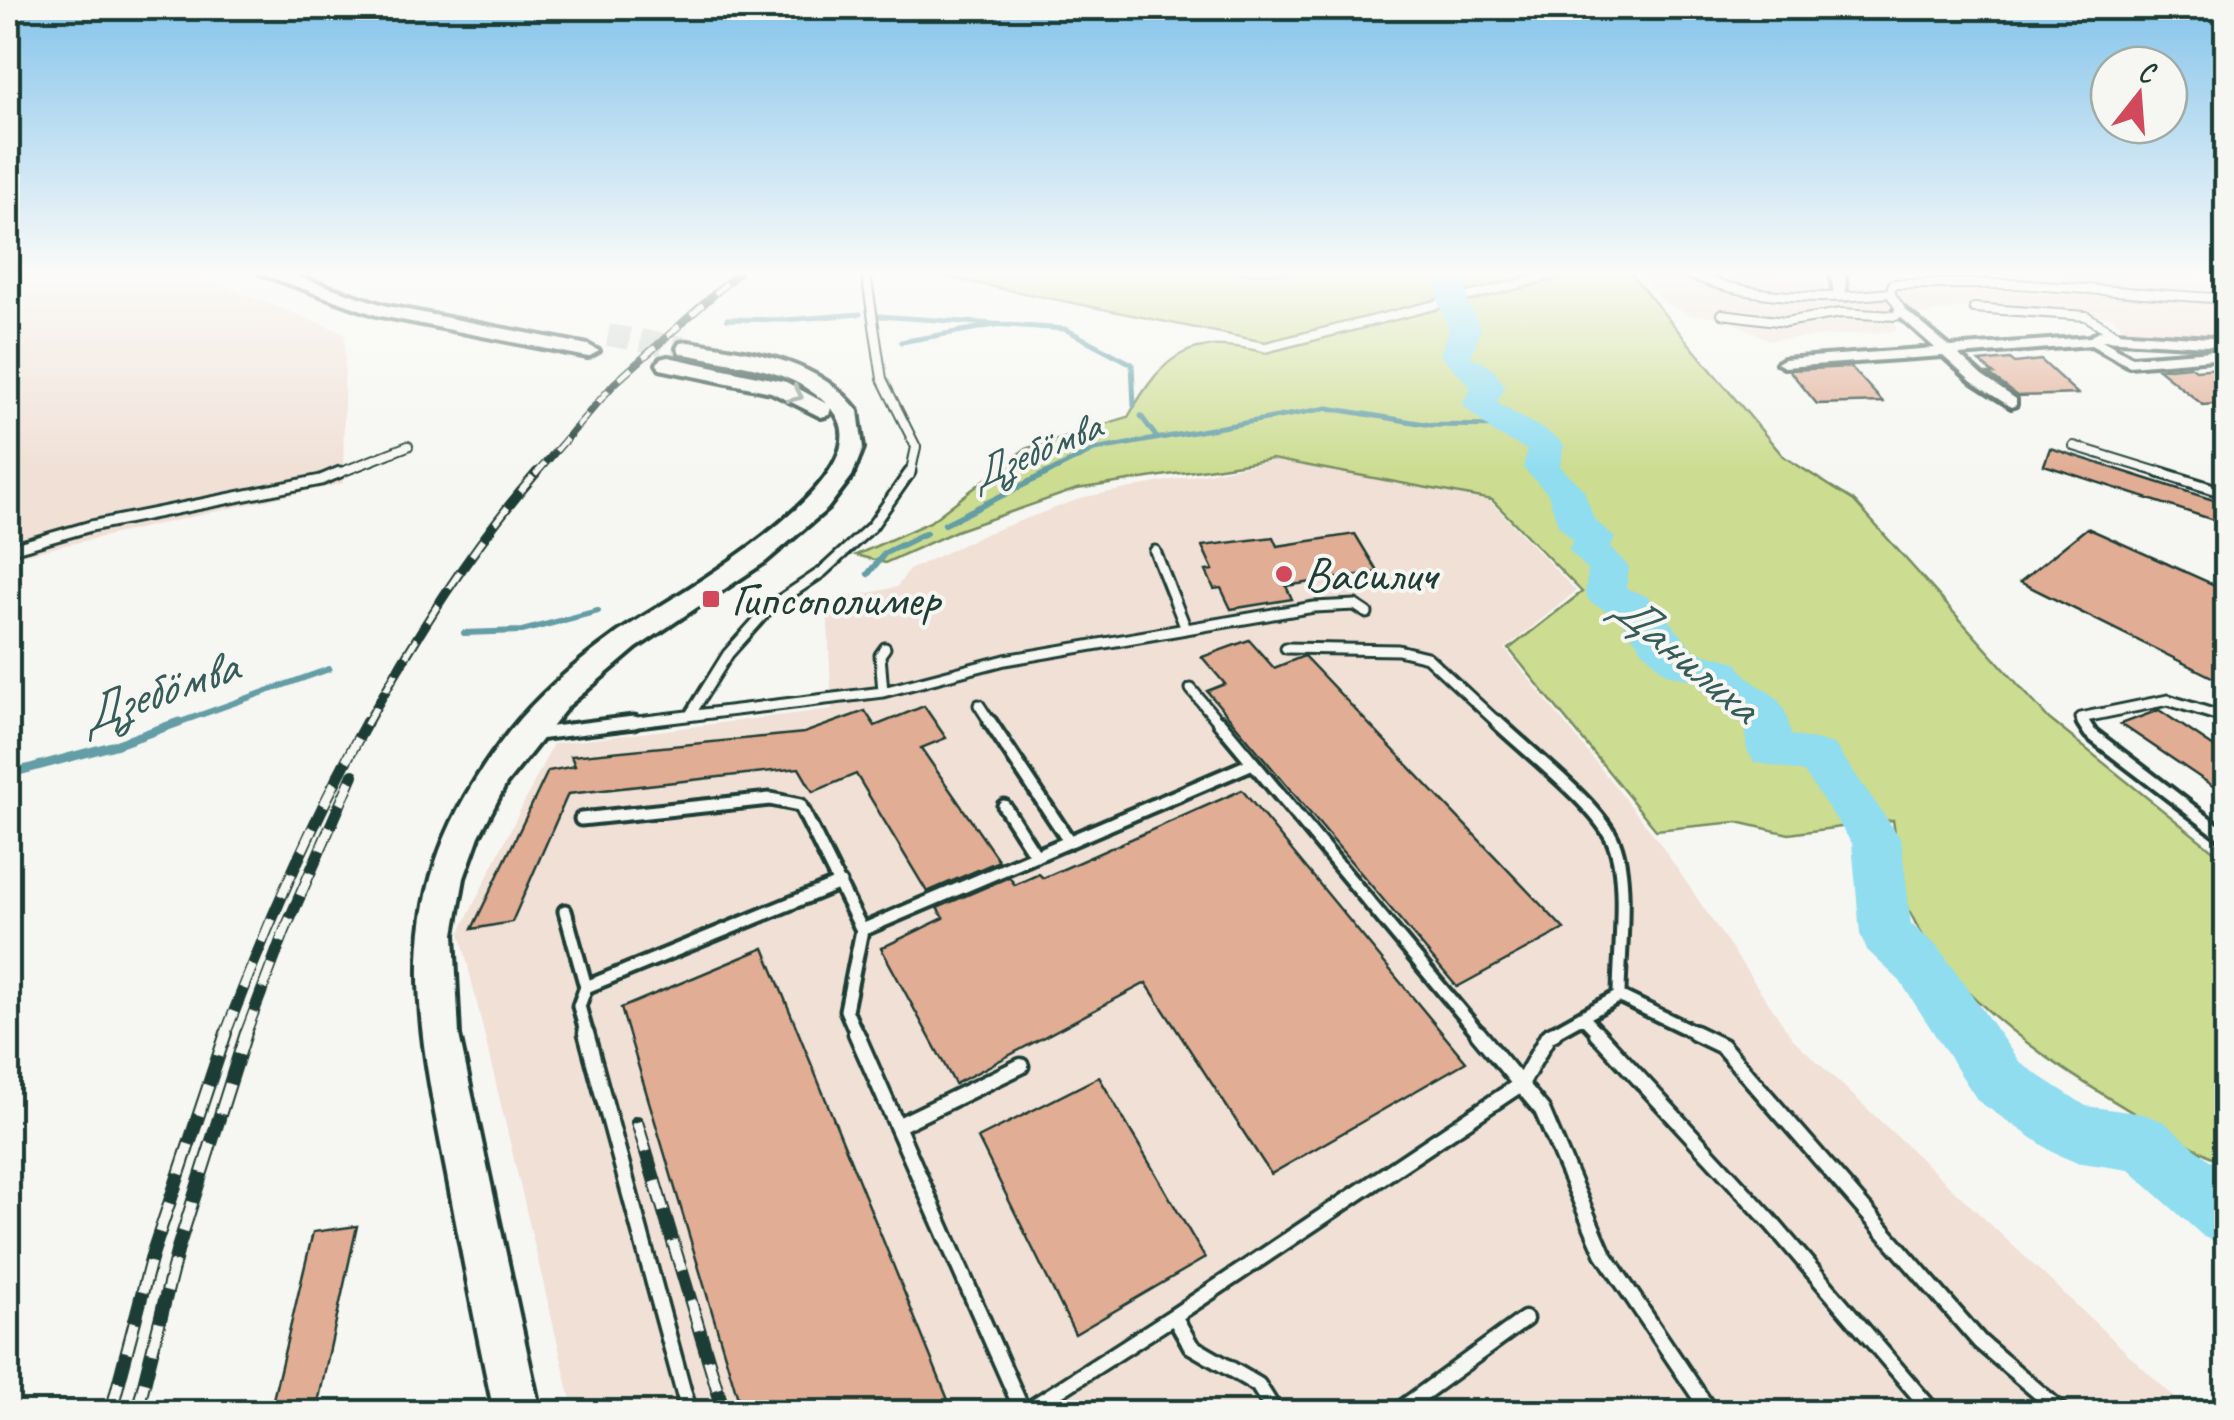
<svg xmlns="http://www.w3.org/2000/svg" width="2234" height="1420" font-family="Caveat,sans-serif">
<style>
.built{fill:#f0e0d6}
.green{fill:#ccdc90;stroke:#768c62;stroke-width:2.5}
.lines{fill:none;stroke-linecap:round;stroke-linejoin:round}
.stream-far2{stroke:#639da5;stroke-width:5}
.stream-far1{stroke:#639da5;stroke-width:6}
.stream{stroke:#639da5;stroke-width:9}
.river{fill:#90ddf0;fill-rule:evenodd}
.building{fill:#e1ad94;stroke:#1f3d34;stroke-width:2.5}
.secondary-tunnel{stroke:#cbd1cc;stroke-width:22;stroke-dasharray:22 11;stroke-linecap:butt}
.lane-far3-casing{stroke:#1f3d34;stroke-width:12}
.lane-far2-casing{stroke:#1f3d34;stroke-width:15}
.lane-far1-casing{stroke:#1f3d34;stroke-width:19}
.lane-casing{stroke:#1f3d34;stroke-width:21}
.street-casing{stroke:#1f3d34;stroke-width:8}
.secondary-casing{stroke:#1f3d34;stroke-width:8}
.lane-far3{stroke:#f6f6f2;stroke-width:8}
.lane-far2{stroke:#f6f6f2;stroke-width:9}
.lane-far1{stroke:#f6f6f2;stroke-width:11}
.lane{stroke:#f6f6f2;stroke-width:14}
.street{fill:#f6f6f2;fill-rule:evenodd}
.secondary{fill:#f6f6f2;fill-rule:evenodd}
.rail-far3-casing{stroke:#1f3d34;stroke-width:8}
.rail-far2-casing{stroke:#1f3d34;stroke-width:10}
.rail-far1-casing{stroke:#1f3d34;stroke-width:12}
.rail-casing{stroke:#1f3d34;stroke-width:14}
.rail-far3{stroke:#f6f6f2;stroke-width:5;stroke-dasharray:16;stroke-linecap:butt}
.rail-far2{stroke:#f6f6f2;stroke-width:6;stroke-dasharray:20;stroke-linecap:butt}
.rail-far1{stroke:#f6f6f2;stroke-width:9;stroke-dasharray:25;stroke-linecap:butt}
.rail{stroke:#f6f6f2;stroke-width:10;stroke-dasharray:31;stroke-linecap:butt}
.oneway{stroke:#8a9a93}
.poi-dot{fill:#d1495b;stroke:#f6f6f2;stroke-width:4}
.labels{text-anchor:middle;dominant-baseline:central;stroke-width:8;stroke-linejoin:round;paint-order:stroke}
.far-water-label{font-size:42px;font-style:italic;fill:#365d5a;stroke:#f6f6f2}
.poi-label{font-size:48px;fill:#1f3d34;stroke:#f6f6f2;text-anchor:start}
.water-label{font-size:50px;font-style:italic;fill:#365d5a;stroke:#f6f6f2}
</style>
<rect width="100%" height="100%" fill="#f6f6f2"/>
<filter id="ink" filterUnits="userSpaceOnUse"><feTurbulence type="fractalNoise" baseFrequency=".01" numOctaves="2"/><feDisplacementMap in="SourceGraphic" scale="20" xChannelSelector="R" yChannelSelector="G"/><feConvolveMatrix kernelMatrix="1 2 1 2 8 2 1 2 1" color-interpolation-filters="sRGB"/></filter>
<g filter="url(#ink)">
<path class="built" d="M8,273H189L345,333L343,483L8,558Z
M1636,273H1767L1867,287L1999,283L1994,273H2180L2226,279V320L2222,337L2126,331L2113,317L1977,305L1895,319L1896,331L1769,340L1724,318L1692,315L1665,303Z
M1274,460L1490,501L1576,591L1505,649L1654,835L1793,1039L2190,1412H574L460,932L553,744L832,709L827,602L897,587L909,570L985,534L1085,497Z"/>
<path class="green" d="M925,273H1543L1265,342Z
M1581,273H1630L1783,456L1854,501L2049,719L2226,861V1165C2124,1109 1958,1020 1909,910C1898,884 1898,847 1893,820L1789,834L1737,822L1656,830L1509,649L1582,592L1492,500L1272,459L1077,489L956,531L885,563L856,555L930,522L1025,449L1128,417C1165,352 1190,334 1266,353Z"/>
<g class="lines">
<path class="stream-far2" d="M879,316L1065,329L1132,364L1134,406
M727,319L785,320L860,314
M901,342L995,325
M1141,416L1157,438
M1044,475L1094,450L1328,408L1431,425L1506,426"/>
<path class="stream-far1" d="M945,524L1049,472
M868,574L885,553L926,533
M464,633L522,631L598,611
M172,725L329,669"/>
<path class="stream" d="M8,774L115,745L179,722"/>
<path class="river" d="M1436,273H1465L1468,302L1481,329L1471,357C1489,363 1496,371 1505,387L1497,402C1514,415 1555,433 1564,445L1560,466L1584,490L1594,519L1615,538L1610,547L1629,567L1626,588L1648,597L1695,651L1736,662C1761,701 1782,680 1791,735L1834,744L1901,839L1911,924L1938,947L2020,1063L2086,1106L2143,1114L2164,1122L2226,1174V1246L2204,1237L2129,1170L2075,1162L2054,1153L1978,1101L1900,981L1867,950L1860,934L1852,843L1804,772L1754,762L1747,750L1743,718L1716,702L1706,684L1666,674L1644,652L1618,617L1591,603L1585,594L1588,570L1568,549L1574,541L1558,525L1548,494L1523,468L1527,450L1494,433L1462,404L1471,387L1440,355L1449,329L1438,302Z"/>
</g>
<path class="building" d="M2010,359L2015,363L2041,360L2078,394L2018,396L1988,374H1994L1979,362Z
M2190,366L2196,370L2219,368L2226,372V403L2203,405L2158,369Z
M1851,367L1883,402L1817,404L1789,370Z
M2050,448L2226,504V524L2044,465Z
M2087,528L2226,590V684L2020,582Z
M1355,534L1378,572L1286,586L1292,599L1231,609L1221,588L1214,589L1206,571L1213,570L1202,546L1273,537L1277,546Z
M1249,640L1274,668L1304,656L1564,929L1457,987L1207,691L1225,684L1202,657Z
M924,706L946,738L921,748L999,861L927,892L856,774L813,792L799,768L568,794L512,922L472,929L548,771L575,766L571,756L804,733L865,711L875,726Z
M2159,710L2226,755V795L2121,724Z
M1242,790L1466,1062L1271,1174L1146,983L955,1084L881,948L944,918L937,908L1009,877L1015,885L1039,874L1043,878Z
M764,948L953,1412H742L621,1008Z
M1099,1077L1205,1258L1075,1334L978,1138Z
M357,1226L316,1412H270L313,1232Z"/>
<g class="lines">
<path class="secondary-tunnel" d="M608,335L688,348"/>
<g class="lane-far3-casing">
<path id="lane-far3" d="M866,273L882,379L916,447L910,475
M1686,273C1751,300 1821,300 1890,293L1893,284H2018L2226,299
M1974,308L2086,316L2118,336
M1722,314L1785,322L1841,313L1896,316L1901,310L1890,293
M2074,446L2168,475
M334,475L408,446"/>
</g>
<g class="lane-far2-casing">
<path id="lane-far2" d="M2159,472L2226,493
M8,550L91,526L321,480L340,472
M1155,551L1186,629
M1286,648L1398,650L1427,657L1500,725
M1191,689L1221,725
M883,692L880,655L885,648
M979,705L992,725
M690,715L728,654L770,607L822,572L872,526L910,472
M613,725L883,692L1005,660L1314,607L1355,605L1367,613
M2085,725L2080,718L2168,700L2226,718"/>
</g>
<g class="lane-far1-casing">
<path id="lane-far1" d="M990,722L1069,841
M1219,722L1480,1035
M1497,722C1527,751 1600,807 1614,843C1629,882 1619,953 1619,996L1549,1035
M2083,722L2090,733L2226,837
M537,734L634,722
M1004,806L1036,856
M581,819L770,799L800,805L862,930L846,1010L857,1035
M565,911L586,987L840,883
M862,930L1253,763
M586,987L579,1006L587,1035
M1619,996L1700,1035
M1583,1017L1600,1035"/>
</g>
<g class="lane-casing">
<path id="lane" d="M586,1033L689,1412
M856,1033L1023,1412
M1478,1033L1542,1110L1603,1253L1710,1412
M1597,1033L1769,1220L1933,1412
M1695,1033L1722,1046L1980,1342L2062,1412
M897,1126L1021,1066
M1174,1316L1521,1084L1548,1036L1554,1033
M1025,1412L1174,1316L1191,1346L1258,1385L1275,1412
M1397,1412L1525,1319"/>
</g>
<g class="street-casing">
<path id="street" d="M1831,273H1845L1846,299L1834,296Z
M1901,306L1950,347L2090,337L2099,331L2226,339V347L2102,340L2132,357L2226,350V358L2129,366L2091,345L1959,355L1982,376L2016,399V405L2011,407L1972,382L1943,356L1784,367L1777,363L1784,359L1935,348L1896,313L1894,310Z"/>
</g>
<g class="secondary-casing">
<path id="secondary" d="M259,273H287L387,306L588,345L599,351L588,357L376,315Z
M688,342C749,351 819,359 858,411L863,448L852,476L827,509L765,562L636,648L568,706L506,784L479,836L464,878L454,934L459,1035L540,1412H494C477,1334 462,1254 447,1175C412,998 389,885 509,732C539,694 576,663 615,635C657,605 897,478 831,408L829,415L821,417L771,392L660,369L657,364L660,359L668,357L786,382L827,404C786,365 733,365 680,353L677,348L680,343Z"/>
</g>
<use href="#lane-far3" class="lane-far3"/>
<use href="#lane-far2" class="lane-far2"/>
<use href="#lane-far1" class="lane-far1"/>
<use href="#lane" class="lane"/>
<use href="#street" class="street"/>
<use href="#secondary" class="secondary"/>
<g class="rail-far3-casing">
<path id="rail-far3" d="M535,475L614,384L738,273"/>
</g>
<g class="rail-far2-casing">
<path id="rail-far2" d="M366,725C416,636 470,549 537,472"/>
</g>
<g class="rail-far1-casing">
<path id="rail-far1" d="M225,1035C266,928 311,823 367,722
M245,1035L285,930L353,775"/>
</g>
<g class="rail-casing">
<path id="rail" d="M637,1122L724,1412
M111,1412L153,1252L226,1033
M137,1412L178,1248L246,1033"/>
</g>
<use href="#rail-far3" class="rail-far3"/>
<use href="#rail-far2" class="rail-far2"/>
<use href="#rail-far1" class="rail-far1"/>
<use href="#rail" class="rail"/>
</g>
<defs><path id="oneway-chevron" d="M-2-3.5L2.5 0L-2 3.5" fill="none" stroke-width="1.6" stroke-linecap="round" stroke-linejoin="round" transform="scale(2.5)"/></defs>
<use class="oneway" href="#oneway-chevron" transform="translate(796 395) rotate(24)"/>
</g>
<linearGradient id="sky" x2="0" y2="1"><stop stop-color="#85c4eb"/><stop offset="0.58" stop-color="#fbfbf9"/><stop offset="1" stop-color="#fbfbf9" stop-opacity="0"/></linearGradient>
<rect width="2234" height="471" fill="url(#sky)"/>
<g class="poi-dot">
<circle cx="1284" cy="574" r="10"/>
<rect x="701" y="589" width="20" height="20" rx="5"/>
</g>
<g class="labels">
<g class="far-water-label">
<text transform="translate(1035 451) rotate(-23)">Дзебӧмва</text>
</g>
<g class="poi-label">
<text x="1304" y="574">Василич</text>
<text x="731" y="599">Гипсополимер</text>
</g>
<g class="water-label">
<text transform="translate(1686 656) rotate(40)">Данилиха</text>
<text transform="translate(158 691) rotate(-19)">Дзебӧмва</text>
</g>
</g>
<rect width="2234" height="1420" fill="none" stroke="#f6f6f2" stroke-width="40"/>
<rect x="20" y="20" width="2194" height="1380" fill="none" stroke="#1f3d34" stroke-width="4" filter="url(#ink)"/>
<g transform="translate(2139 95) rotate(17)"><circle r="48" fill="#f6f6f2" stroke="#a0aca6" stroke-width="2.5"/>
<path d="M0-8L18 38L0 25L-18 38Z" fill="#d1495b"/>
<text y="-15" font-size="28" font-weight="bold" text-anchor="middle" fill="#1f3d34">С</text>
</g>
</svg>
